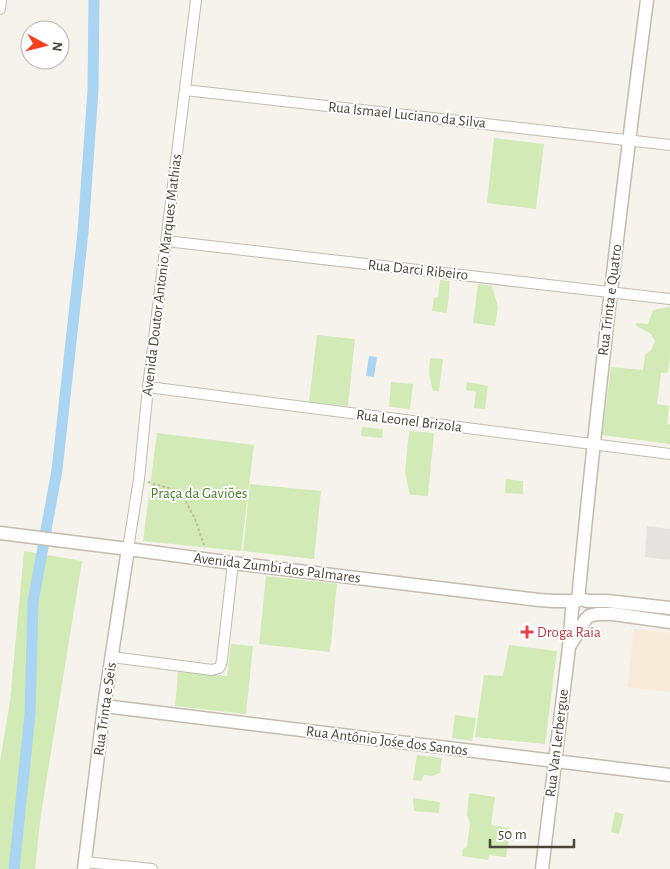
<svg xmlns="http://www.w3.org/2000/svg" width="670" height="869" font-family="'Alegreya Sans',sans-serif">
<style>
.commercial{fill:#f7ead8}
.green{fill:#d2eab5}
.parking{fill:#e5e3e0}
.water{fill:#a9d4f2}
.lines{fill:none;stroke-linecap:round;stroke-linejoin:round}
.canal{stroke:#a9d4f2;stroke-width:11}
.minor-casing{stroke:#c2bbae;stroke-width:12}
.tertiary-casing{stroke:#c2bbae;stroke-width:15}
.path{stroke:#c4b79f;stroke-width:2;stroke-dasharray:2.5 2.5;stroke-linecap:butt}
.minor{stroke:#fff;stroke-width:10}
.tertiary{stroke:#fff;stroke-width:12}
.health-dot{fill:#e0444e;stroke:#fff;stroke-width:2}
.labels{text-anchor:middle;dominant-baseline:central;stroke-width:4;stroke-linejoin:round;paint-order:stroke}
.street-label{font-size:15px;fill:#4b4439;stroke:#fff}
.park-label{font-size:15px;fill:#4a7f2a;stroke:#fff}
.health-label{font-size:15px;fill:#be3a42;stroke:#fff;text-anchor:start}
</style>
<rect width="100%" height="100%" fill="#f6f3ec"/>
<path class="commercial" d="M634,629L670,633V692L627,687Z"/>
<path class="green" d="M494,138L544,144L536,209L487,203Z
M440,280L450,281L447,313L432,311L434,298L438,297Z
M478,284L492,286L498,307L495,326L473,323Z
M668,307H670V357L668,373H661L657,404L669,406L667,424L670,425V444L602,435L611,367L643,370L645,355L651,350L655,341L651,334L635,325L637,323L648,324L653,310Z
M317,335L355,339L348,406L309,402Z
M430,358L443,359L439,391H433L429,374Z
M391,382L413,384L410,409L389,407Z
M467,382L488,386L485,409L474,408L476,392L466,390Z
M362,427L383,429L382,438L361,436Z
M409,431L434,433L428,496L410,495L405,472Z
M157,433L254,445L241,551L143,541Z
M506,479L523,481V494L505,493Z
M250,484L321,491L314,559L243,551Z
M24,551L82,561L41,814L35,869H0V762L10,701Z
M266,576L337,584L330,652L259,644Z
M231,644L253,646L246,714L175,706L178,672L227,676Z
M509,645L557,651L545,744L475,737L484,675L503,676Z
M455,715L476,718L472,741L452,738Z
M417,755L442,758L440,773L432,776L424,775L421,781L413,780Z
M469,793L495,797L491,825L510,828L506,857L489,855L488,860L462,856L463,849L467,847L470,823L467,815Z
M413,798L440,802L439,813L414,811Z
M615,812L624,814L619,834L611,832Z"/>
<path class="parking" d="M647,526L670,529V560L645,557Z"/>
<path class="water" d="M369,356L377,357L374,377L366,376Z"/>
<g class="lines">
<path class="canal" d="M14,869L30,714L33,602L57,470L83,232L93,90L94,0"/>
<g class="minor-casing">
<path id="minor" d="M0,9L1,0
M185,90L670,145
M166,241L670,299
M148,387L670,454
M128,549L139,479L148,387L196,0
M112,657L212,670L219,668L221,665L222,659L233,563
M85,862L152,869"/>
</g>
<g class="tertiary-casing">
<path id="tertiary" d="M0,533L128,549L233,563L539,600L554,601H576
M578,600C597,400 621,200 647,0
M589,616L597,614H613L670,622
M570,645L586,619
M104,706L670,775
M84,869L104,706L128,549
M542,869L569,647L572,610L573,604L576,601L582,599L587,601H607L670,608"/>
</g>
<path class="path" d="M148,482L181,492L195,519L205,548"/>
<use href="#minor" class="minor"/>
<use href="#tertiary" class="tertiary"/>
</g>
<path class="health-dot" d="M524.5 624.5h5v5h5v5h-5v5h-5v-5h-5v-5h5z"/>
<g class="labels">
<g class="street-label">
<text transform="translate(407 115) rotate(6)">Rua Ismael Luciano da Silva</text>
<text transform="translate(418 270) rotate(6)">Rua Darci Ribeiro</text>
<text transform="translate(162 275) rotate(-83)">Avenida Doutor Antonio Marques Mathias</text>
<text transform="translate(610 300) rotate(-83)">Rua Trinta e Quatro</text>
<text transform="translate(409 421) rotate(7)">Rua Leonel Brizola</text>
<text transform="translate(277 568) rotate(7)">Avenida Zumbi dos Palmares</text>
<text transform="translate(105 709) rotate(-82)">Rua Trinta e Seis</text>
<text transform="translate(387 741) rotate(7)">Rua Antônio Jośe dos Santos</text>
<text transform="translate(557 743) rotate(-83)">Rua Van Lerbergue</text>
</g>
<g class="park-label">
<text x="199" y="493">Praça da Gaviões</text>
</g>
<g class="health-label">
<text x="537" y="632">Droga Raia</text>
</g>
</g>
<g transform="translate(45 45) rotate(97)"><circle r="24" fill="#ffffff" stroke="#b7b4b0"/>
<path d="M0-4L9 19L0 12L-9 19Z" fill="#fc3f1d"/>
<text y="-8" font-size="14" font-weight="bold" text-anchor="middle" fill="#4b4439">N</text>
</g>
<path d="M490 839v8h84v-8" fill="none" stroke="#4b4439" stroke-width="2.5"/>
<text x="498" y="839" font-size="15" fill="#4b4439" stroke="#ffffff" stroke-width="4" paint-order="stroke">50 m</text>
</svg>
